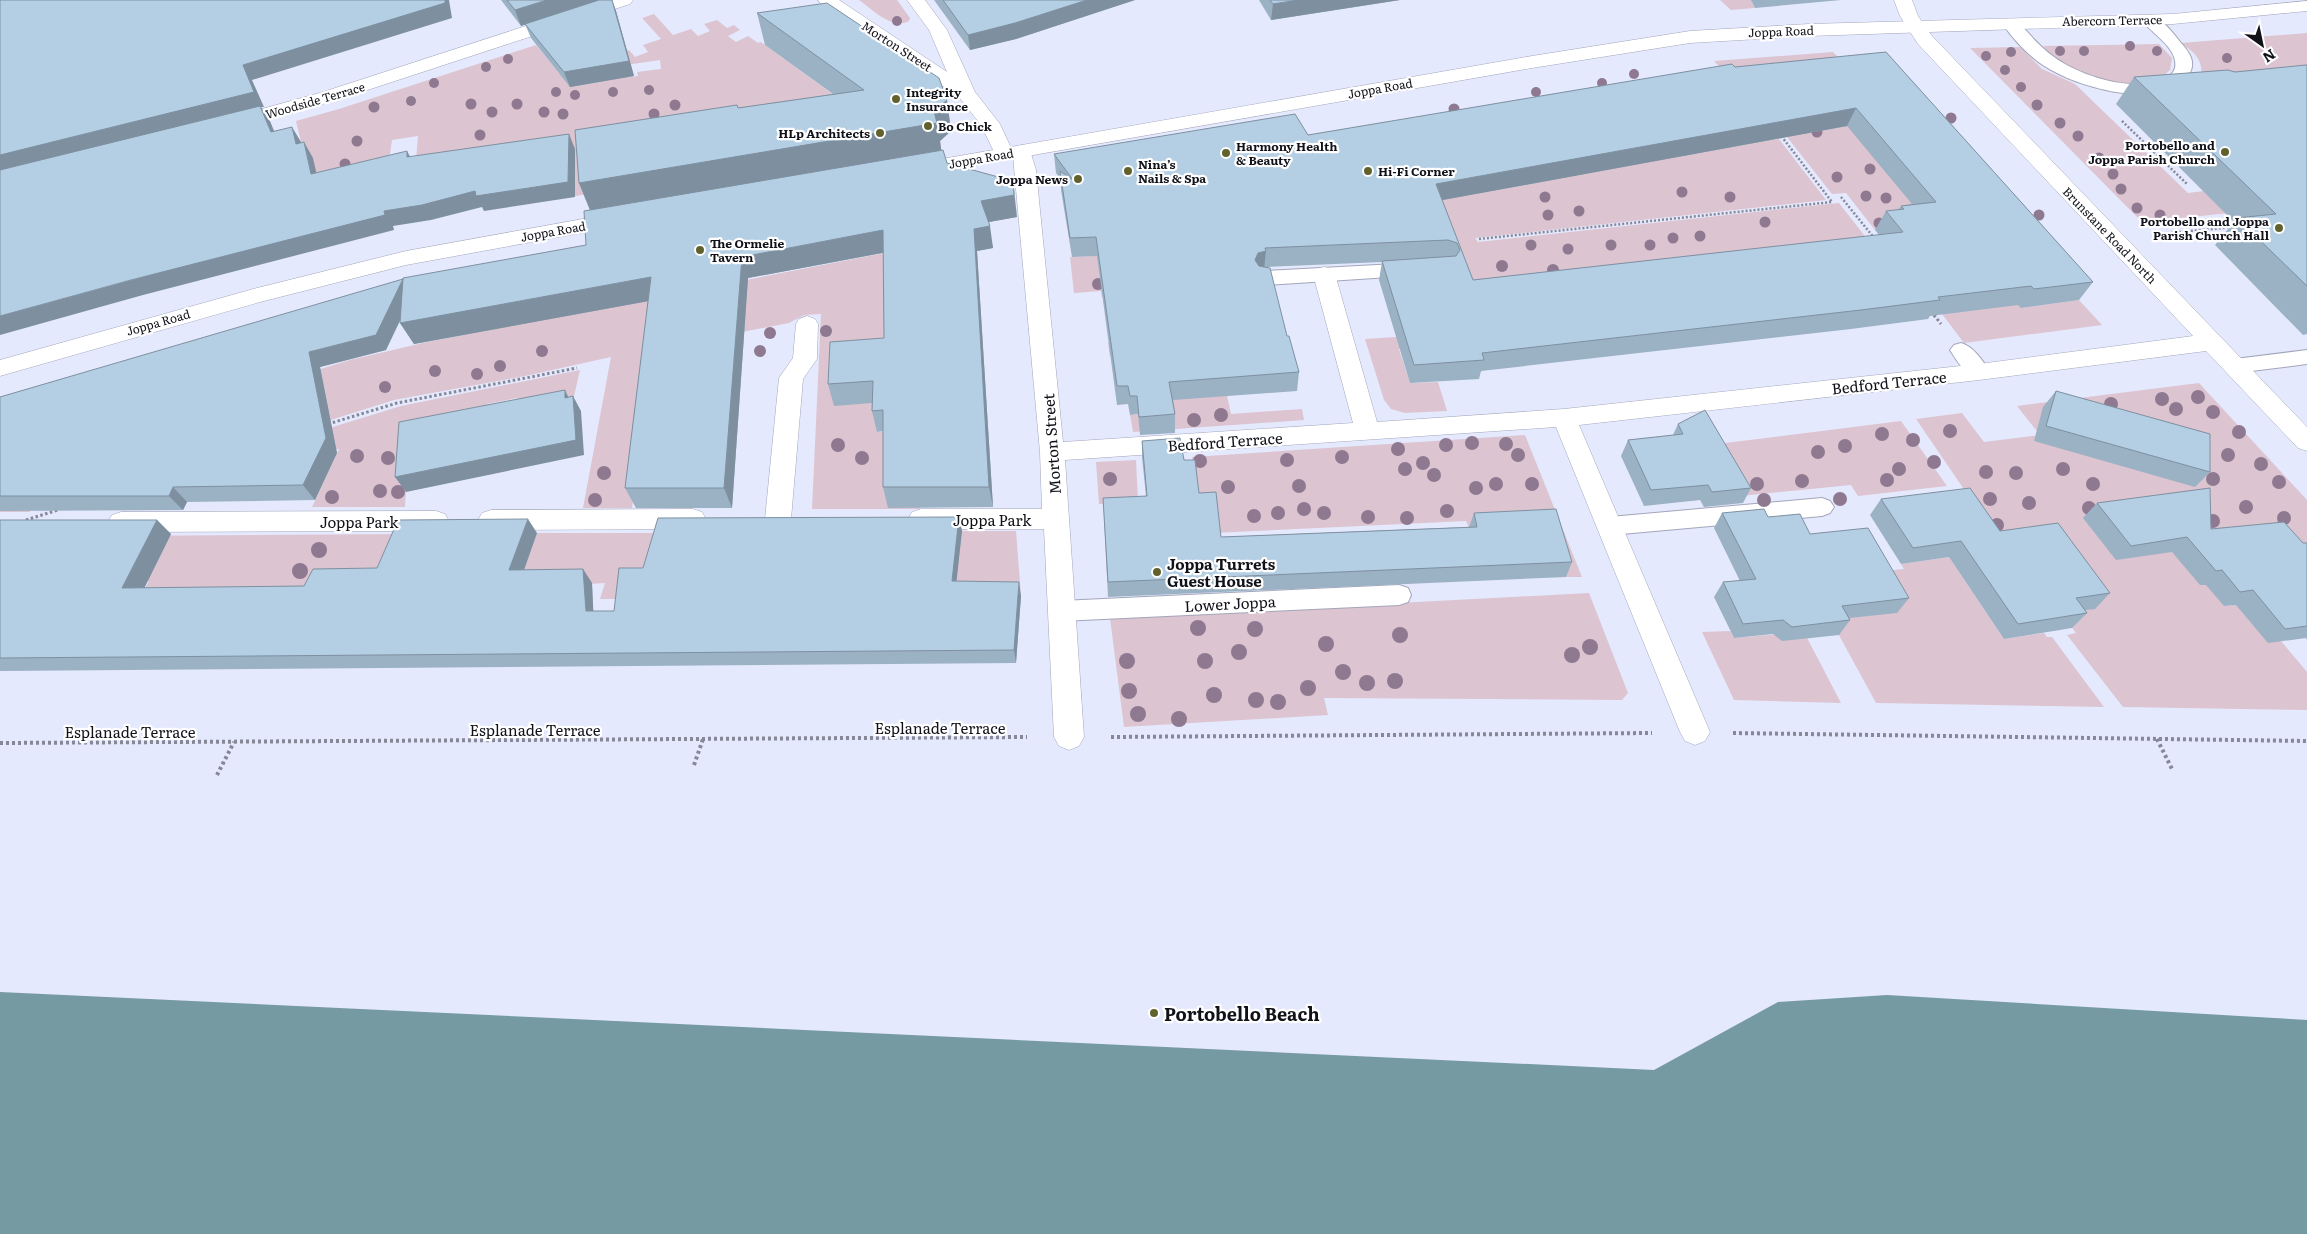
<svg xmlns="http://www.w3.org/2000/svg" width="2307" height="1234" font-family="Literata,serif">
<style>
.green{fill:#dcc4d0}
.water{fill:#769aa1}
.lines{fill:none;stroke-linecap:round;stroke-linejoin:round}
.lane-casing{stroke:#a3a6ba;stroke-width:2}
.street-casing{stroke:#a3a6ba;stroke-width:1}
.secondary-casing{stroke:#a3a6ba;stroke-width:1}
.path-far2{stroke:#868897;stroke-width:2.5;stroke-dasharray:2 2;stroke-linecap:butt}
.path-far1{stroke:#868897;stroke-width:3;stroke-dasharray:2.5 2.5;stroke-linecap:butt}
.path{stroke:#868897;stroke-width:4;stroke-dasharray:3 3;stroke-linecap:butt}
.lane{fill:#fff;fill-rule:evenodd}
.street{fill:#fff;fill-rule:evenodd}
.secondary{fill:#fff;fill-rule:evenodd}
.tree{fill:#8e7991}
.wall{fill:#9bb1c4;fill-rule:evenodd}
.shaded-wall{fill:#7e90a0}
.building{fill:#b4cee4;stroke:#7e90a0;fill-rule:evenodd}
.poi-dot{fill:#61612e;stroke:#fff;stroke-width:2}
.labels{text-anchor:middle;dominant-baseline:central;stroke-width:4.5;stroke-linejoin:round;paint-order:stroke}
.far-street-label{font-size:12px;fill:#111219;stroke:#fff}
.far-poi-label{font-size:12px;font-weight:bold;fill:#111219;stroke:#fff;text-anchor:start}
.street-label{font-size:15px;fill:#111219;stroke:#fff}
.poi-label{font-size:15px;font-weight:bold;fill:#111219;stroke:#fff;text-anchor:start}
.near-poi-label{font-size:18px;font-weight:bold;fill:#111219;stroke:#fff;text-anchor:start}
</style>
<rect width="100%" height="100%" fill="#e5e9fe"/>
<path class="green" d="M859,0H897L910,18L909,21C892,30 873,10 859,0Z
M1720,0H1771L1752,2L1755,8L1731,10Z
M654,14L673,35L691,29L698,36L710,31L704,24L717,20L727,28L734,25L740,30L728,36L736,42L748,36L758,43L761,42L853,109L593,193L570,197L415,173L418,136L392,140L385,189L0,234L314,165L313,158L305,159L296,121L339,109L536,45L559,73L631,77L638,76L637,72L661,69L660,60L619,66L611,56L629,50L635,57L648,52L643,45L661,39L642,18Z
M2307,33V77L2292,66L2201,79C2204,60 2195,53 2181,43Z
M2159,44L2172,58L2170,70L2160,79L2131,84L2121,83L2085,75L2056,60L2043,46Z
M2020,47L2042,69L2075,84L2188,193L2212,190L2239,212L2142,222L1970,48Z
M1833,52L1848,68L1759,108L1714,61Z
M1906,107L1948,154L2021,308L2079,300L2102,325L1964,343L1942,314L1971,310L1893,228L1875,230L1846,193L1832,194L1787,137Z
M1779,139L1826,200L1475,238L1478,242L1839,203L1899,280L1472,347L1483,371L1477,372L1468,345L1399,349L1410,383L1438,382L1447,411L1405,413L1391,409L1384,400L1365,339L1396,337L1430,283L1381,286L1380,281L1419,170Z
M900,250L877,432L918,429L920,509H812L821,314L804,315L789,323L654,349L632,508H583L611,357L525,376L394,400L78,500L26,486L30,512H0V487L314,371L350,360L427,342Z
M1173,253L1219,360L1231,414L1302,409L1304,420L1133,432L1130,415L1171,411L1160,353L1110,357L1108,343L1158,339L1150,293L1102,297L1101,291L1074,293L1070,257Z
M580,370L572,405L519,463L517,398L487,404V421L409,437L405,507H312L339,449L258,450L401,406Z
M2199,383L2307,500V566L2220,583L2224,606L2236,605L2281,641L2307,672V710L2123,707L2067,635L2076,633L2061,613L1987,547L1972,501L1916,419L1962,413L1984,442L2040,435L2017,406Z
M1901,421L1947,486L1858,496L1851,485L1690,501L1709,445Z
M1525,435L1582,577H1566L1550,525L1469,528L1466,521L1213,533L1199,509L1192,457Z
M1136,460L1138,502L1099,504L1096,462Z
M962,531H1016L1021,596L930,597L958,563Z
M537,533H665L625,599H600L605,583L316,601L137,603L149,581H106L0,544L111,536L409,534L527,561Z
M1949,557L2004,639L2044,633L2047,637H2052L2104,707L1876,703L1828,615L1874,572L1904,569L1901,564Z
M1589,593L1628,693L1622,700L1324,698L1328,715L1124,727L1110,618Z
M1730,631L1734,638L1804,632L1841,703L1734,700L1702,632Z"/>
<path class="water" d="M0,992L1654,1070L1778,1002L1887,995L2307,1020V1234H0Z"/>
<g class="lines">
<g class="lane-casing">
<path id="lane" d="M2150,15C2162,18 2173,33 2181,43C2190,53 2197,63 2188,76C2164,111 2084,88 2055,72C2034,62 2015,42 2002,23L2004,19H2016C2028,33 2040,47 2054,57C2080,76 2133,93 2164,79C2171,75 2177,71 2175,61C2173,45 2151,33 2142,20L2144,16Z
M1414,263L1421,265L1424,270L1421,275L1265,285L1258,283L1255,278L1258,273L1265,271Z
M1961,343C1973,346 1983,361 1990,372L1987,377C1969,382 1959,364 1950,350L1954,345Z
M2307,350V364L2235,373L2227,371L2224,366L2227,361L2235,359Z
M1822,498L1830,501L1834,507L1830,513L1822,516L1610,535L1602,532L1598,526L1602,520L1610,517Z
M1399,585L1408,588L1411,595L1408,602L1399,605L1061,621L1052,618L1049,611L1052,604L1061,601Z"/>
</g>
<g class="street-casing">
<path id="street" d="M606,0H633L630,4L337,100L229,130L222,128L219,124L222,120L323,92Z
M818,0H839L947,72L929,30L907,0H925L947,30L975,92L1000,124L1012,150L1015,147L1022,145L1029,147L1036,170L1063,442L1353,423L1313,274L1316,269L1324,267L1332,269L1335,274L1377,422L1564,409L1979,364L2193,336L1918,44L1900,16L1894,0H1912L1918,16L1932,36L2307,427V451L2298,448L2206,351L1979,380L1579,425L1710,732L1705,741L1695,745L1685,741L1680,732L1556,427L1065,460L1084,737L1079,746L1069,750L1059,746L1054,737L1044,529H921L912,526L908,519L912,512L921,509H1042L1040,452L1013,156L1004,160L997,158L981,125L959,97L821,4Z
M807,316L815,319L818,324L817,359L803,379L791,519L787,526L778,529L769,526L765,519L779,378L793,358L796,324L799,319Z
M693,509L702,512L706,519L702,526L693,529L491,530L482,527L478,520L482,513L491,510Z
M436,511L445,514L449,521L445,528L436,531L121,532L112,529L108,522L112,515L121,512Z"/>
</g>
<g class="secondary-casing">
<path id="secondary" d="M2307,1V11L2173,24L1809,36L1690,43L1532,68L913,176L906,174L903,170L906,166L913,164L1532,56L1690,31L1809,24L2173,14Z
M622,212L630,214L633,219L630,224L406,265L260,302L0,376V360L257,288L406,251Z"/>
</g>
<path class="path-far2" d="M2122,121L2188,185
M1841,197L1875,239
M2159,234L2233,227
M1479,239L1832,202L1782,137
M1932,313L1935,317"/>
<path class="path-far1" d="M1934,315L1941,324
M328,424L397,403L577,368
M26,520L58,510"/>
<path class="path" d="M1733,733L2307,741
M1111,737L1652,733
M2157,739L2173,771
M0,743L1027,737
M694,765L703,739
M217,775L234,742"/>
<use href="#lane" class="lane"/>
<use href="#street" class="street"/>
<use href="#secondary" class="secondary"/>
</g>
<g class="tree">
<circle cx="897" cy="21" r="5"/>
<circle cx="2130" cy="46" r="5"/>
<circle cx="2060" cy="51" r="5"/>
<circle cx="2084" cy="51" r="5"/>
<circle cx="2157" cy="51" r="5"/>
<circle cx="2011" cy="52" r="5"/>
<circle cx="1986" cy="56" r="5"/>
<circle cx="2227" cy="58" r="5"/>
<circle cx="508" cy="59" r="5"/>
<circle cx="486" cy="67" r="5"/>
<circle cx="2005" cy="70" r="5"/>
<circle cx="1634" cy="74" r="5"/>
<circle cx="434" cy="83" r="5"/>
<circle cx="1602" cy="83" r="5"/>
<circle cx="2021" cy="87" r="5"/>
<circle cx="649" cy="90" r="5"/>
<circle cx="556" cy="92" r="5"/>
<circle cx="613" cy="92" r="5"/>
<circle cx="1536" cy="92" r="5"/>
<circle cx="575" cy="95" r="5"/>
<circle cx="411" cy="101" r="5"/>
<circle cx="471" cy="104" r="5.5"/>
<circle cx="517" cy="104" r="5.5"/>
<circle cx="675" cy="105" r="5.5"/>
<circle cx="2037" cy="105" r="5.5"/>
<circle cx="374" cy="107" r="5.5"/>
<circle cx="1454" cy="109" r="5.5"/>
<circle cx="492" cy="112" r="5.5"/>
<circle cx="544" cy="112" r="5.5"/>
<circle cx="563" cy="114" r="5.5"/>
<circle cx="654" cy="114" r="5.5"/>
<circle cx="1951" cy="118" r="5.5"/>
<circle cx="2060" cy="123" r="5.5"/>
<circle cx="1817" cy="132" r="5.5"/>
<circle cx="480" cy="135" r="5.5"/>
<circle cx="2078" cy="136" r="5.5"/>
<circle cx="357" cy="141" r="5.5"/>
<circle cx="2099" cy="158" r="5.5"/>
<circle cx="345" cy="164" r="5.5"/>
<circle cx="1870" cy="169" r="5.5"/>
<circle cx="2113" cy="174" r="5.5"/>
<circle cx="1837" cy="177" r="5.5"/>
<circle cx="2121" cy="189" r="5.5"/>
<circle cx="1682" cy="192" r="5.5"/>
<circle cx="1866" cy="196" r="5.5"/>
<circle cx="1545" cy="197" r="5.5"/>
<circle cx="1730" cy="197" r="5.5"/>
<circle cx="1886" cy="198" r="5.5"/>
<circle cx="2137" cy="208" r="5.5"/>
<circle cx="1579" cy="211" r="5.5"/>
<circle cx="1548" cy="215" r="5.5"/>
<circle cx="2039" cy="215" r="5.5"/>
<circle cx="2160" cy="215" r="5.5"/>
<circle cx="1765" cy="222" r="5.5"/>
<circle cx="1879" cy="223" r="5.5"/>
<circle cx="1700" cy="236" r="5.5"/>
<circle cx="1673" cy="238" r="5.5"/>
<circle cx="1531" cy="245" r="5.5"/>
<circle cx="1611" cy="245" r="5.5"/>
<circle cx="1650" cy="245" r="5.5"/>
<circle cx="1568" cy="249" r="5.5"/>
<circle cx="1502" cy="266" r="6"/>
<circle cx="1553" cy="270" r="6"/>
<circle cx="1098" cy="284" r="6"/>
<circle cx="826" cy="331" r="6"/>
<circle cx="770" cy="333" r="6"/>
<circle cx="542" cy="351" r="6"/>
<circle cx="760" cy="351" r="6"/>
<circle cx="500" cy="366" r="6"/>
<circle cx="435" cy="371" r="6"/>
<circle cx="477" cy="374" r="6"/>
<circle cx="385" cy="387" r="6"/>
<circle cx="2198" cy="397" r="7"/>
<circle cx="2162" cy="399" r="7"/>
<circle cx="2111" cy="404" r="7"/>
<circle cx="2176" cy="409" r="7"/>
<circle cx="2213" cy="412" r="7"/>
<circle cx="1221" cy="415" r="7"/>
<circle cx="1194" cy="420" r="7"/>
<circle cx="1950" cy="431" r="7"/>
<circle cx="2239" cy="432" r="7"/>
<circle cx="1882" cy="434" r="7"/>
<circle cx="1913" cy="440" r="7"/>
<circle cx="1472" cy="443" r="7"/>
<circle cx="1506" cy="444" r="7"/>
<circle cx="838" cy="445" r="7"/>
<circle cx="1446" cy="445" r="7"/>
<circle cx="1845" cy="446" r="7"/>
<circle cx="1398" cy="449" r="7"/>
<circle cx="1818" cy="452" r="7"/>
<circle cx="1518" cy="455" r="7"/>
<circle cx="2228" cy="455" r="7"/>
<circle cx="357" cy="456" r="7"/>
<circle cx="1342" cy="457" r="7"/>
<circle cx="388" cy="458" r="7"/>
<circle cx="862" cy="458" r="7"/>
<circle cx="1287" cy="460" r="7"/>
<circle cx="1200" cy="461" r="7"/>
<circle cx="1934" cy="462" r="7"/>
<circle cx="1423" cy="463" r="7"/>
<circle cx="2261" cy="464" r="7"/>
<circle cx="1405" cy="469" r="7"/>
<circle cx="1899" cy="469" r="7"/>
<circle cx="2063" cy="469" r="7"/>
<circle cx="1986" cy="472" r="7"/>
<circle cx="604" cy="473" r="7"/>
<circle cx="2016" cy="473" r="7"/>
<circle cx="1434" cy="475" r="7"/>
<circle cx="1110" cy="479" r="7"/>
<circle cx="2213" cy="479" r="7"/>
<circle cx="1887" cy="480" r="7"/>
<circle cx="1802" cy="481" r="7"/>
<circle cx="2279" cy="482" r="7"/>
<circle cx="1496" cy="484" r="7"/>
<circle cx="1532" cy="484" r="7"/>
<circle cx="1757" cy="484" r="7"/>
<circle cx="2093" cy="484" r="7"/>
<circle cx="1299" cy="486" r="7"/>
<circle cx="1228" cy="487" r="7"/>
<circle cx="1476" cy="488" r="7"/>
<circle cx="380" cy="491" r="7"/>
<circle cx="398" cy="492" r="7"/>
<circle cx="332" cy="497" r="7"/>
<circle cx="1840" cy="499" r="7"/>
<circle cx="1990" cy="499" r="7"/>
<circle cx="595" cy="500" r="7"/>
<circle cx="1764" cy="500" r="7"/>
<circle cx="2029" cy="503" r="7"/>
<circle cx="2246" cy="507" r="7"/>
<circle cx="2089" cy="508" r="7"/>
<circle cx="1304" cy="509" r="7"/>
<circle cx="1447" cy="511" r="7"/>
<circle cx="1278" cy="513" r="7"/>
<circle cx="1324" cy="513" r="7"/>
<circle cx="1254" cy="516" r="7"/>
<circle cx="1368" cy="517" r="7"/>
<circle cx="1407" cy="518" r="7"/>
<circle cx="2284" cy="518" r="7"/>
<circle cx="2213" cy="521" r="7"/>
<circle cx="1997" cy="525" r="7"/>
<circle cx="319" cy="550" r="8"/>
<circle cx="300" cy="571" r="8"/>
<circle cx="1198" cy="628" r="8"/>
<circle cx="1255" cy="629" r="8"/>
<circle cx="1400" cy="635" r="8"/>
<circle cx="1326" cy="644" r="8"/>
<circle cx="1590" cy="647" r="8"/>
<circle cx="1239" cy="652" r="8"/>
<circle cx="1572" cy="655" r="8"/>
<circle cx="1127" cy="661" r="8"/>
<circle cx="1205" cy="661" r="8"/>
<circle cx="1343" cy="672" r="8"/>
<circle cx="1395" cy="681" r="8"/>
<circle cx="1367" cy="683" r="8"/>
<circle cx="1308" cy="688" r="8"/>
<circle cx="1129" cy="691" r="8"/>
<circle cx="1214" cy="695" r="8"/>
<circle cx="1256" cy="700" r="8"/>
<circle cx="1278" cy="702" r="8"/>
<circle cx="1138" cy="714" r="8"/>
<circle cx="1179" cy="719" r="8"/>
</g>
<path class="wall" d="M501,0H612L616,11L634,76L570,87L531,38L525,24L521,26Z
M934,0H1135L1016,39L970,50Z
M1259,0H1400L1271,20Z
M1751,0H1841L1755,8Z
M757,13L947,100L951,131L940,141L941,150L947,163L1017,217L988,222L993,248L977,251L993,507L888,508L883,487V431L877,432L872,411V403L834,406L828,384L884,338L883,253L748,278L732,508H636L625,488L648,301L414,344L400,323L401,319L386,350L320,367L337,453L315,500L187,502L183,510L0,511V397L586,245L590,210L579,183L738,108L833,94L765,45Z
M1886,52L2093,282L2079,300L2021,308L2018,305L1930,316L1928,319L1851,329L1481,371L1479,379L1410,383L1379,280L1382,262L1266,267L1287,336L1299,372L1297,391L1173,400L1175,414V433L1140,435L1138,414L1130,415L1128,404L1117,405L1097,256L1072,257L1061,190V180L1056,173L1054,154L1308,135L1735,67ZM1847,126L1912,204L1901,206L1898,210L1886,211L1875,230L1879,235L1473,280L1442,200Z
M2307,65V334L2303,335L2215,245L2234,222L2116,104L2134,77L2235,72Z
M2056,391L2210,472L2195,487L2034,441L2043,407Z
M1678,424L1751,488L1743,503L1704,507L1700,500L1644,506L1621,456L1628,440L1673,435Z
M1142,441L1184,460L1199,493L1221,537L1469,527L1474,513L1572,562L1566,577L1108,597L1103,498L1146,496L1142,457Z
M1881,499L2000,531L2110,593L2095,609L2085,610L2087,613L2072,628L2004,639L1949,557L1901,564L1870,515Z
M2097,503L2211,529L2303,543H2307V640L2306,638L2268,643L2236,605L2224,606L2206,585H2200L2172,552L2116,560L2083,518Z
M1722,513L1768,517L1810,534L1909,598L1897,613L1849,618L1850,620L1839,635L1782,641L1773,634L1734,638L1714,597L1723,582L1740,581L1714,528Z
M959,517L962,531L956,581L1021,596L1016,663L0,671V520H157L171,534L144,588L304,586L377,568L537,533L524,570L583,569L592,583L593,611H614L643,568Z"/>
<path class="shaded-wall" d="M445,0H449L452,18L252,80L264,107H261L270,121L281,148L0,173V155L243,65Z
M547,0H600L521,26L515,10Z
M612,0L616,11L634,76L570,87L564,72Z
M1087,0H1135L1016,39L970,50L968,35Z
M1298,0H1400L1271,20L1273,4Z
M947,100L951,131L940,141L942,155L592,215L579,183L934,111Z
M1856,108L1847,126L1432,202L1436,184Z
M292,127L301,142L305,159L296,144Z
M569,134L575,149V197L484,211L482,207L431,220L393,226L394,230L143,295L0,335V316L384,211Z
M304,142L313,158L320,189L311,174Z
M407,151L415,166L407,157Z
M1013,181L1017,217L984,223L981,201Z
M990,226L993,248L977,251L993,507L989,487L974,229Z
M883,230L887,252L748,278L732,508L724,488L742,257Z
M1266,251L1264,269L1256,272L1255,260L1258,253Z
M651,277L660,299L414,344L400,323Z
M403,279L412,294L386,350L320,367L337,453L315,500L303,485L309,352Z
M565,390L572,405L565,398Z
M573,396L581,411L584,455L406,492L395,477Z
M173,487L187,502L183,510L169,496Z
M959,517L962,531L955,595L952,581Z
M528,519L537,533L519,584L509,570Z
M157,520L171,534L137,603L122,588Z
M583,569L592,583L594,625L586,611Z
M1019,582L1021,596L1016,663L1014,650Z"/>
<path class="building" d="M0,0H445V3L243,65L254,92L0,155Z
M507,0H547L515,10Z
M599,0H612L629,61L564,72L525,24Z
M943,0H1087L1015,23L968,35Z
M1270,0H1298L1273,4Z
M827,3L939,78L947,100L934,111L937,123L579,183L575,130L737,105L738,108L864,90L757,13Z
M1886,52L2093,282L2034,289L2031,286L1938,297L1940,300L1861,310L1482,353L1484,360L1414,365L1382,261L1456,256L1460,250L1457,243L1448,240L1265,248L1266,251L1258,253L1255,260L1259,266L1270,268L1287,336H1289L1299,372L1169,382L1175,414L1139,417L1137,396H1130L1128,386H1117L1096,237L1070,238L1060,171L1073,180L1054,154L1295,114L1308,135L1732,64L1735,67ZM1856,108L1936,202L1901,206L1904,209L1886,211L1903,232L1473,280L1436,184Z
M2306,65H2307V286L2237,218L2276,214L2134,77L2228,70L2235,72Z
M260,106L271,132L292,127L296,144L304,142L311,174L407,151V157L569,134L568,182L476,196L475,191L422,205L384,211L385,215L131,280L0,316V170Z
M943,150L947,163L1013,181L1014,195L981,201L990,226L974,229L989,487H883V410L872,411L873,381L828,384L830,342L884,338L883,230L742,257L724,488H625L651,277L400,323L403,278L586,245L584,211Z
M403,279L376,335L309,352L326,438L303,485L173,487L169,496H0V397Z
M565,390V398L573,396L576,440L395,477L399,422Z
M2056,391L2210,434V472L2046,426Z
M1705,410L1751,488L1712,492L1708,485L1651,490L1628,440L1683,434L1678,424Z
M1180,438L1184,460H1195L1199,493L1216,492L1221,537L1477,527L1474,513L1556,509L1572,562L1108,582L1103,498L1147,496L1142,441Z
M1970,488L2000,531L2058,523L2110,593L2076,598L2087,613L2018,624L1961,541L1913,548L1881,499Z
M2210,488L2211,529L2284,522L2303,543H2307V626L2285,629L2253,590L2240,592L2222,570L2216,571L2187,537L2131,546L2097,503Z
M1764,509L1768,517L1800,514L1810,534L1868,528L1909,598L1842,606L1850,620L1792,627L1783,620L1743,624L1723,582L1756,579L1722,513Z
M959,517L952,581L1019,582L1014,650L0,658V520H157L122,588L304,586L313,569L377,568L398,520L528,519L509,570L583,569L586,611H614L619,568H643L658,518Z"/>
<g class="poi-dot">
<circle cx="896" cy="99" r="5"/>
<circle cx="928" cy="126" r="5"/>
<circle cx="880" cy="133" r="5"/>
<circle cx="2225" cy="152" r="5"/>
<circle cx="1226" cy="153" r="5"/>
<circle cx="1128" cy="171" r="5"/>
<circle cx="1368" cy="171" r="5"/>
<circle cx="1078" cy="179" r="5"/>
<circle cx="2279" cy="228" r="5"/>
<circle cx="700" cy="250" r="5"/>
<circle cx="1157" cy="572" r="5"/>
<circle cx="1154" cy="1013" r="5"/>
</g>
<g class="labels">
<g class="far-street-label">
<text transform="translate(2112 20) rotate(-1)">Abercorn Terrace</text>
<text transform="translate(1781 31) rotate(-2)">Joppa Road</text>
<text transform="translate(897 46) rotate(33)">Morton Street</text>
<text transform="translate(1380 88) rotate(-10)">Joppa Road</text>
<text transform="translate(315 100) rotate(-16)">Woodside Terrace</text>
<text transform="translate(981 158) rotate(-10)">Joppa Road</text>
<text transform="translate(553 231) rotate(-10)">Joppa Road</text>
<text transform="translate(2110 235) rotate(46)">Brunstane Road North</text>
<text transform="translate(158 322) rotate(-16)">Joppa Road</text>
</g>
<g class="far-poi-label">
<text x="906" y="92">Integrity<tspan x="906" dy="14">Insurance</tspan></text>
<text x="938" y="126">Bo Chick</text>
<text x="870" y="133" text-anchor="end">HLp Architects</text>
<text x="2215" y="145" text-anchor="end">Portobello and<tspan x="2215" dy="14">Joppa Parish Church</tspan></text>
<text x="1236" y="146">Harmony Health<tspan x="1236" dy="14">&amp; Beauty</tspan></text>
<text x="1138" y="164">Nina’s<tspan x="1138" dy="14">Nails &amp; Spa</tspan></text>
<text x="1378" y="171">Hi-Fi Corner</text>
<text x="1068" y="179" text-anchor="end">Joppa News</text>
<text x="2269" y="221" text-anchor="end">Portobello and Joppa<tspan x="2269" dy="14">Parish Church Hall</tspan></text>
<text x="710" y="243">The Ormelie<tspan x="710" dy="14">Tavern</tspan></text>
</g>
<g class="street-label">
<text transform="translate(1889 382) rotate(-6)">Bedford Terrace</text>
<text transform="translate(1225 441) rotate(-4)">Bedford Terrace</text>
<text transform="translate(1051 444) rotate(-94)">Morton Street</text>
<text x="992" y="519">Joppa Park</text>
<text x="359" y="521">Joppa Park</text>
<text transform="translate(1230 603) rotate(-3)">Lower Joppa</text>
<text x="940" y="727">Esplanade Terrace</text>
<text x="535" y="729">Esplanade Terrace</text>
<text x="130" y="731">Esplanade Terrace</text>
</g>
<g class="poi-label">
<text x="1167" y="563">Joppa Turrets<tspan x="1167" dy="17">Guest House</tspan></text>
</g>
<g class="near-poi-label">
<text x="1164" y="1013">Portobello Beach</text>
</g>
</g>
<g transform="translate(2262 45) rotate(147)" stroke="#ffffff" stroke-width="4" paint-order="stroke">
<path d="M0-4L9 19L0 12L-9 19Z" fill="#111219"/>
<text y="-8" font-size="14" font-weight="bold" text-anchor="middle" fill="#111219">N</text>
</g>
</svg>
